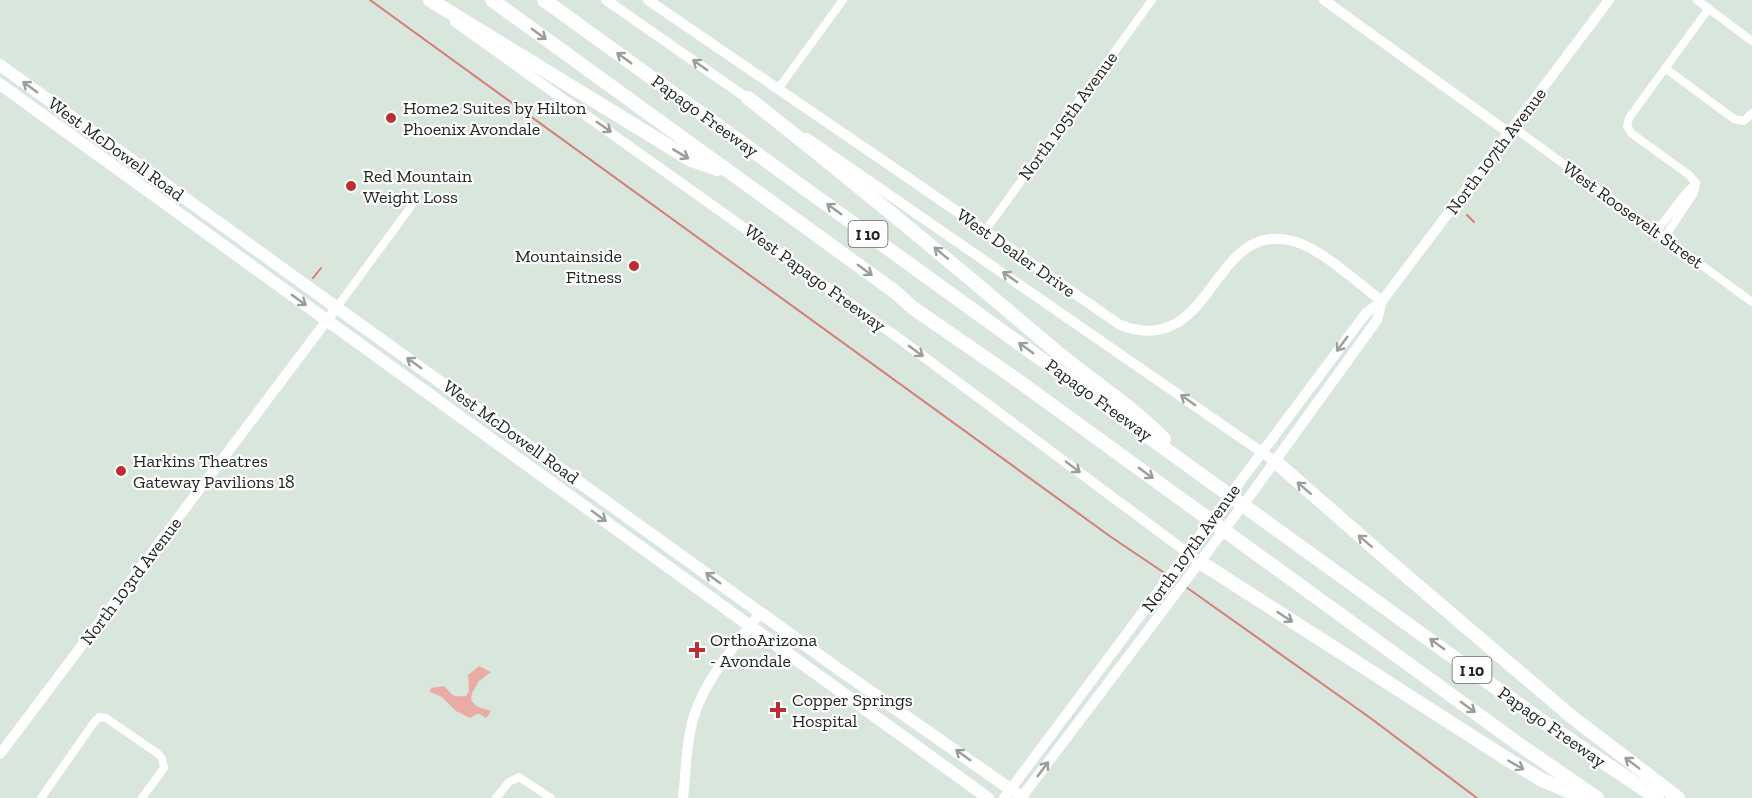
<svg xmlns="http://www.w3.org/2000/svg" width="1752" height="798" font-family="'Zilla Slab',serif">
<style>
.green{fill:#eaaba5}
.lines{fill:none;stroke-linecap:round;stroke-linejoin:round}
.stream{stroke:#d47e78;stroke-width:2}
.street{stroke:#fff;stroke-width:8}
.secondary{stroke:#fff;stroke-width:10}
.primary{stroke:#fff;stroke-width:12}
.highway{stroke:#fff;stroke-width:14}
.oneway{stroke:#9c9e9c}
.poi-dot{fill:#bd2e32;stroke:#fff;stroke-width:2}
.labels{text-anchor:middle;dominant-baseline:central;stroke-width:4.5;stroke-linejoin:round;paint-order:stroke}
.shield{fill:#fff;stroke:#646866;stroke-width:1.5}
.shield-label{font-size:16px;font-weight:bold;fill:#222724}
.poi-label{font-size:18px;fill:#222724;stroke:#fff;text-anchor:start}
.street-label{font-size:18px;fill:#222724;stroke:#fff}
</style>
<rect width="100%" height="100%" fill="#d8e6dc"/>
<path class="green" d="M479,666L491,672L479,681L472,693L471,700L476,706L491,711L486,718L480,714H476L470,718L456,711L442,697L430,692L431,688L444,686C454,695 449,697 466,696L469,691L468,675Z"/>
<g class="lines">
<path class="stream" d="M370,0L1111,537L1166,574
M1467,215L1474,222
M313,278L321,268
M1186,587L1369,717L1477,798"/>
<path class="street" d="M1697,0L1752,41
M1665,68L1734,119L1744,121L1752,113
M778,89L843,0
M1513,127L1752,302
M1696,183L1689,175L1631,133L1627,126L1629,118L1709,8
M985,231L1152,0
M1656,232L1685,194L1696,183L1694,193L1664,238
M337,307L412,205
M41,798L95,721L99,717L106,718L157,753L162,758L164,768L142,798
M496,798L509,782L519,777L551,798"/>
<path class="secondary" d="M606,0L754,103
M648,0L926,190L1120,325C1216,361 1210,215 1296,242C1324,251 1358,283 1382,301
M1324,0L1509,133
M455,22L897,337L1200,562
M807,138L1276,462
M0,754L337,307
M683,798C686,771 686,742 694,716C706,678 737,643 761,612
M1004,798L1366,313L1382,301L1609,0
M1021,798L1252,493L1377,320L1382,301"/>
<path class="primary" d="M0,65L837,668L1023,798
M0,84L988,798"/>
<path class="highway" d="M430,0L691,160L717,169
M492,0L894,291L913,308L1013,377L1517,743L1597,798
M544,0L1539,719L1657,798
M748,98C851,179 951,262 1051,347C1088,378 1129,404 1164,439
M1276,462L1397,568L1572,717L1678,798
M1200,562L1507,759L1542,780L1585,798"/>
</g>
<defs><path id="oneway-shaft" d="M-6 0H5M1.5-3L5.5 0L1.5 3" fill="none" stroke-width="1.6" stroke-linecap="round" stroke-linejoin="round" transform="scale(1.5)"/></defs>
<g class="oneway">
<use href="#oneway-shaft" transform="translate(539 34) rotate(36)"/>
<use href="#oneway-shaft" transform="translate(624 58) rotate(-144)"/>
<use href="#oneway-shaft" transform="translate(700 65) rotate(-145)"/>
<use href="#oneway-shaft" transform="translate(30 87) rotate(-144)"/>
<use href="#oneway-shaft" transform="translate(604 127) rotate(35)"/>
<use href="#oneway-shaft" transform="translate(681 154) rotate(31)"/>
<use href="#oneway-shaft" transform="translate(834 209) rotate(-144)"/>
<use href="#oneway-shaft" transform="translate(941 253) rotate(-140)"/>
<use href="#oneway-shaft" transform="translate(865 270) rotate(36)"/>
<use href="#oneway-shaft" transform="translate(1010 277) rotate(-145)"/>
<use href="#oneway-shaft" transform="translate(299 300) rotate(36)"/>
<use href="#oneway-shaft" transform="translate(1342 344) rotate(127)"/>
<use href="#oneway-shaft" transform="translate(1026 348) rotate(-144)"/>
<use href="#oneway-shaft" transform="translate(916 351) rotate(36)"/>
<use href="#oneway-shaft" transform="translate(414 363) rotate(-144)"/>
<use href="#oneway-shaft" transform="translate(1188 400) rotate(-145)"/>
<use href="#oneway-shaft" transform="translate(1073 467) rotate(37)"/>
<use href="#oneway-shaft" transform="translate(1146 473) rotate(36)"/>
<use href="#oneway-shaft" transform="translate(1304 488) rotate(-139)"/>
<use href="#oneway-shaft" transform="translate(599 516) rotate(36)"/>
<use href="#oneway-shaft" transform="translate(1365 541) rotate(-139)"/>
<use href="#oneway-shaft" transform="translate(713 578) rotate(-144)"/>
<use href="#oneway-shaft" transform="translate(1285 617) rotate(33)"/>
<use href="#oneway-shaft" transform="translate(1437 644) rotate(-144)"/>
<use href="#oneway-shaft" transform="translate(1468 707) rotate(36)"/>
<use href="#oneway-shaft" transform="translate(963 755) rotate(-144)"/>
<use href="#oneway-shaft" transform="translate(1632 763) rotate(-143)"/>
<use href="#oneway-shaft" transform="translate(1516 765) rotate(30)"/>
<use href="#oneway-shaft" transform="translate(1043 769) rotate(-53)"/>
</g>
<g class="poi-dot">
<circle cx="391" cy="118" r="6"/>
<circle cx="351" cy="186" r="6"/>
<circle cx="634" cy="266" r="6"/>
<circle cx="121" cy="471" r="6"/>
<path d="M694 641h6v6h6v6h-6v6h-6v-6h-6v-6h6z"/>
<path d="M775 701h6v6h6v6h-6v6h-6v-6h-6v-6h6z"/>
</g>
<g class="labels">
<g class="shield">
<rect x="848.5" y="221" width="39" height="26" rx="4.5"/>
<rect x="1452.5" y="657" width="39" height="26" rx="4.5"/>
</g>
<g class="shield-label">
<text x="868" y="234">I 10</text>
<text x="1472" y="670">I 10</text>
</g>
<g class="poi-label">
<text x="403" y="108">Home2 Suites by Hilton<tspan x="403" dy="21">Phoenix Avondale</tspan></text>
<text x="363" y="176">Red Mountain<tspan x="363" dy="21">Weight Loss</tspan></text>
<text x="622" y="256" text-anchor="end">Mountainside<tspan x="622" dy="21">Fitness</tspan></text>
<text x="133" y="461">Harkins Theatres<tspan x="133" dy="21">Gateway Pavilions 18</tspan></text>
<text x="710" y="640">OrthoArizona<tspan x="710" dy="21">- Avondale</tspan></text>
<text x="792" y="700">Copper Springs<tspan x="792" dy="21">Hospital</tspan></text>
</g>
<g class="street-label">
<text transform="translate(705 116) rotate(36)">Papago Freeway</text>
<text transform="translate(1068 116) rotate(-54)">North 105th Avenue</text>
<text transform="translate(116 149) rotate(36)">West McDowell Road</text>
<text transform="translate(1496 151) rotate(-53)">North 107th Avenue</text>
<text transform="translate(1633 215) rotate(36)">West Roosevelt Street</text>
<text transform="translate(1016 253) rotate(35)">West Dealer Drive</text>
<text transform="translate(815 278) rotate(36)">West Papago Freeway</text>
<text transform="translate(1099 400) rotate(36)">Papago Freeway</text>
<text transform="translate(511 432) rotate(36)">West McDowell Road</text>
<text transform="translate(1191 548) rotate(-54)">North 107th Avenue</text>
<text transform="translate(131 581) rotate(-53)">North 103rd Avenue</text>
<text transform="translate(1552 727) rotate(35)">Papago Freeway</text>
</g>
</g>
</svg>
